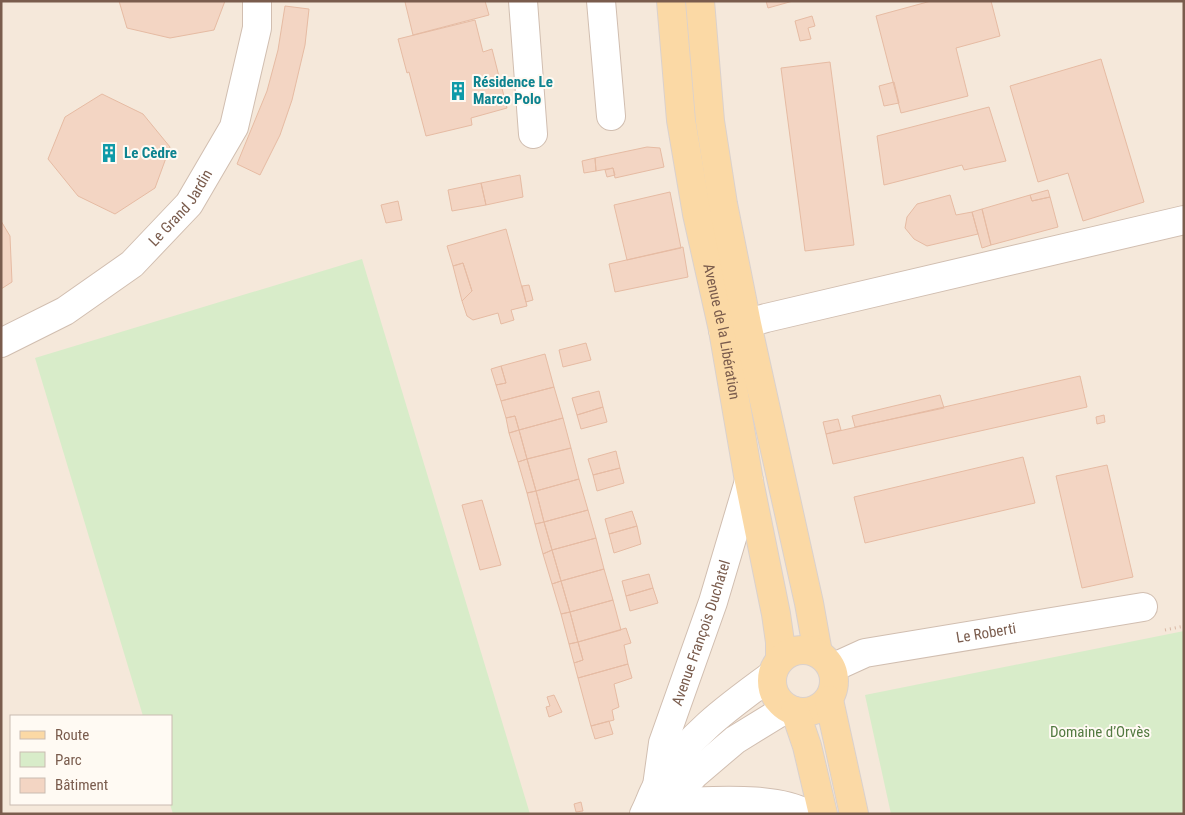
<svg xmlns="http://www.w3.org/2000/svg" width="1185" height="815" font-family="'Roboto Condensed',sans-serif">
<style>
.residential{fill:#f5e8da;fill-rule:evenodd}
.green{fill:#d8ecc9}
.building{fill:#f3d5c3;stroke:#e6bba3}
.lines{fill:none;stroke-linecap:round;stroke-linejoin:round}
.minor-casing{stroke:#d1beb0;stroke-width:30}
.major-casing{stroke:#dad1cd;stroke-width:30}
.path{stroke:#d9b8a5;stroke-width:3;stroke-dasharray:1 4;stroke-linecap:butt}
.minor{stroke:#fff;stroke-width:28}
.major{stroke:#fbd9a5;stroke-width:28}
.labels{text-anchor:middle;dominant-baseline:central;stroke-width:4;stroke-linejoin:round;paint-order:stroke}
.culture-label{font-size:15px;font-weight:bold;fill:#0d838f;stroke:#fffaf3;text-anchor:start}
.street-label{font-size:15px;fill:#7a5c4d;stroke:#fffaf3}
.park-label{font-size:15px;fill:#537a41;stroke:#fffaf3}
</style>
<rect width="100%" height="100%" fill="#fdf6ec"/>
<path class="residential" d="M1,1H1184V814H1ZM11,716H171V804H11Z"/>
<path class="green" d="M362,259L530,814H173L170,804H171V716H143L35,358Z
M1184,631V814H891L865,695Z"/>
<path class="building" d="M119,1H225L214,30L170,38L127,28Z
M408,1H485L489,15L413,35L405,2Z
M766,1H793L768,8Z
M931,1H991L1000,36L956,48L968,96L901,113L876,16Z
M285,6L309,9L305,45L292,100L280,135L260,175L237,164L267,91L278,50Z
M812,16L815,26L808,28L811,39L800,41L795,21Z
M475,20L483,52L492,49L507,108L471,118L472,125L426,136L409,72L407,73L398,39Z
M1101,59L1144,202L1083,221L1068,173L1038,182L1010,86Z
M830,62L854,245L805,251L781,68Z
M894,82L899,103L884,106L879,86Z
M102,94L143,114L170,147L155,188L115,214L78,196L48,159L65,117Z
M989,107L1006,161L964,170L962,165L884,185L877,136Z
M647,147L660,148L664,167L615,178L613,168L596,171L595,158Z
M595,158L596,171L584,173L582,161Z
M613,168L615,175L607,177L605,170Z
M520,175L523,197L486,205L481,183Z
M481,183L486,205L452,211L448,190Z
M1048,190L1050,197L1032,201L1030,195Z
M670,192L681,248L627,260L614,205Z
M950,195L956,215L972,212L978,234L927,246L914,239L905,228L907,217L917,204Z
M1030,195L1032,201L1050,197L1058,227L991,245L982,209Z
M398,201L402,220L386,223L381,205Z
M982,209L991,245L982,248L972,212Z
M1,221L10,236L12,282L1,289Z
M506,229L527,306L511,310L514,320L501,324L498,313L473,320L467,316L462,301L472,291L463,263L453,266L447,246Z
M683,247L688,277L615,292L609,264Z
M463,263L472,291L462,301L453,266Z
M529,285L533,300L526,302L522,286Z
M586,343L591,360L563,367L559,350Z
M545,354L554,387L501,401L496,385L506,383L501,366Z
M501,366L506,383L496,385L491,369Z
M1080,376L1087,407L833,464L826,434Z
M554,387L563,418L519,430L515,416L506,418L501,401Z
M599,391L603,407L577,415L572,398Z
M940,395L944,408L855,427L852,416Z
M603,407L607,422L581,429L577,415Z
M1104,415L1105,422L1097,424L1096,417Z
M515,416L519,430L509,433L506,418Z
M563,418L571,448L527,459L519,430Z
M838,419L841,430L826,434L823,422Z
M519,430L527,459L518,462L509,433Z
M571,448L579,479L536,491L527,459Z
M616,451L620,468L593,475L588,459Z
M1023,457L1035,503L865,543L854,497Z
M527,459L536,491L527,493L518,462Z
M1107,465L1133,577L1082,588L1056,476Z
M620,468L624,483L597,491L593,475Z
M579,479L588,510L544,522L536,491Z
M536,491L544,522L535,524L527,493Z
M482,500L501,565L480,570L462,505Z
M588,510L596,538L552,550L544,522Z
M632,511L637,526L609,534L605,519Z
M544,522L552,550L543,554L535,524Z
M637,526L641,544L614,553L609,534Z
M596,538L604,569L561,581L552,550Z
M552,550L561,581L552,584L543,554Z
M604,569L613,600L570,612L561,581Z
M649,574L653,588L626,596L622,581Z
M561,581L570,612L561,614L552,584Z
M653,588L658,603L630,611L626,596Z
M613,600L621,630L578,642L570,612Z
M570,612L578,642L569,644L561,614Z
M626,628L631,643L624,645L628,664L578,678L574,663L583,660L578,642Z
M578,642L583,660L574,663L569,644Z
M628,664L632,678L614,684L619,707L612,710L614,720L591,726L578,678Z
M554,695L562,712L549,717L546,707L550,706L547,697Z
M609,721L613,734L595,739L591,726Z
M581,802L583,811L576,812L574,804Z"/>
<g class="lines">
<g class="minor-casing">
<g id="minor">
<path d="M523,1L533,134"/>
<path d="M601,1L611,116"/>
<path d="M723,330L766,318L1184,220"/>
<path id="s1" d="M1,343L65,311L132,264L189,204L234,127L257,28V1"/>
<path id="s2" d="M832,668L865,653L1143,607"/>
<path id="s3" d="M657,786L663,743L713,602L749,481"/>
<path d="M670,802C708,802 774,795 807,814"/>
<path d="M644,814C649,805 652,794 657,786C685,738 728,707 772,675"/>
<path d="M649,814L670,802L695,774L735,740L787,708"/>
</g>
</g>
<g class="major-casing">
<g id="major">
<path id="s4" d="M671,1L681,120L697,214L723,330L749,481L776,614L780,642V660"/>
<path d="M700,1L710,121L723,204L747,324L809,603L818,653"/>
<circle cx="803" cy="681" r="31"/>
<path d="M829,700L854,814"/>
<path d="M795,711L807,746L823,814"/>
</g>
</g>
<path class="path" d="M1165,630L1184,626"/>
<use href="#minor" class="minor"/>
<use href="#major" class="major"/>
</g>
<defs>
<g id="building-bare" transform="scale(1.5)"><path d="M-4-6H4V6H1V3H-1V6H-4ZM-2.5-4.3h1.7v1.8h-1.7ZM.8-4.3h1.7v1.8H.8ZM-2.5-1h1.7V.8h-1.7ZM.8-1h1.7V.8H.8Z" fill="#0f9aa8" stroke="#fffaf3" stroke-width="2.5" paint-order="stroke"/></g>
</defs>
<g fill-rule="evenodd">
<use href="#building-bare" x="458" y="91"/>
<use href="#building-bare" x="109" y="153"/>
</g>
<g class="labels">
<g class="culture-label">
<text x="473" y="82">Résidence Le<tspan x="473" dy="17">Marco Polo</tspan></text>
<text x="124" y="153">Le Cèdre</text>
</g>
<g class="street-label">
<text stroke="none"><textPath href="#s1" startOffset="228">Le Grand Jardin</textPath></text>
<text stroke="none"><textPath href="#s4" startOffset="335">Avenue de la Libération</textPath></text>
<text stroke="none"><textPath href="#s3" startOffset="160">Avenue François Duchatel</textPath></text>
<text stroke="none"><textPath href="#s2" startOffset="159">Le Roberti</textPath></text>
</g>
<g class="park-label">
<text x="1100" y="732">Domaine d’Orvès</text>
</g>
</g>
<rect width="1185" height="815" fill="none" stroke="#7a5c4d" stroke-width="5"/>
<rect x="10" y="715" width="162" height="90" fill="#fffaf3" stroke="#cabbb1"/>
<rect x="20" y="731" width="25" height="8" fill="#fbd9a5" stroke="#cabbb1"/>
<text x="55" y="740" font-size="15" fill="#7a5c4d">Route</text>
<rect x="20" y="752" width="25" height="15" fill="#d8ecc9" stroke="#cabbb1"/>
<text x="55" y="765" font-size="15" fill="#7a5c4d">Parc</text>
<rect x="20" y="778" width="25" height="15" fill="#f3d5c3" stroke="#cabbb1"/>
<text x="55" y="790" font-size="15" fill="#7a5c4d">Bâtiment</text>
</svg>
